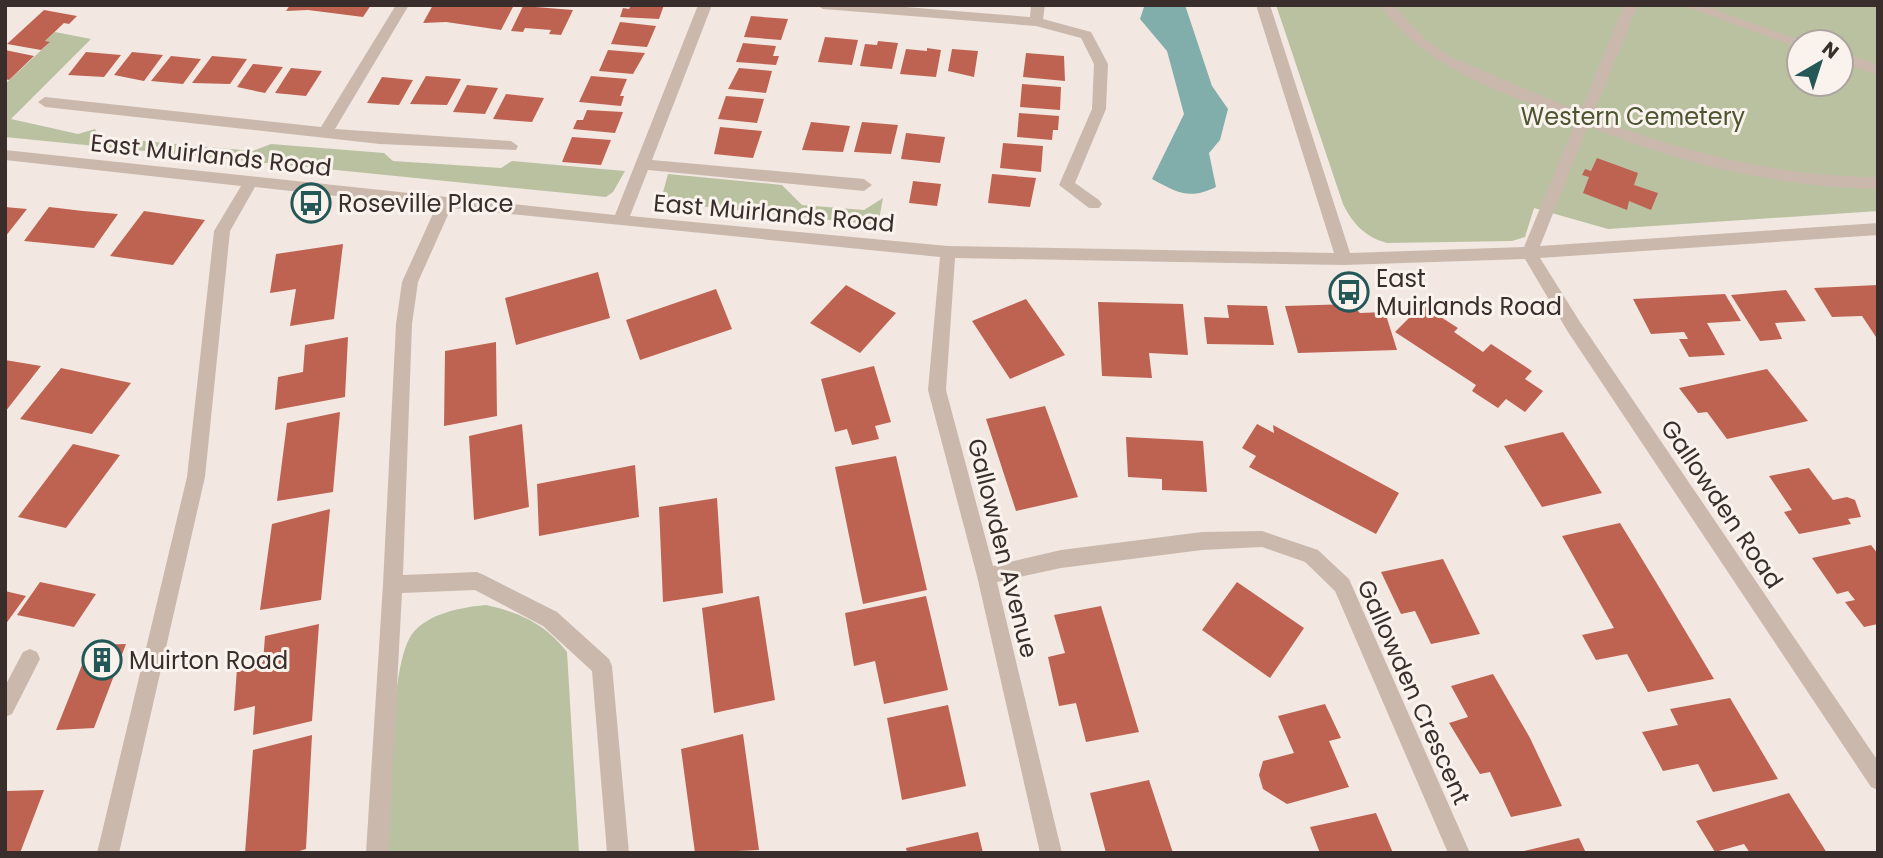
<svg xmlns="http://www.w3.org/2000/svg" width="1883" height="858" font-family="Poppins,sans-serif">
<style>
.green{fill:#b9c1a1;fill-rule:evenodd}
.water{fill:#81adab}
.building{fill:#be6352}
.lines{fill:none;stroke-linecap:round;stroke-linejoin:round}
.minor{fill:#cab8ad;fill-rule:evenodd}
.labels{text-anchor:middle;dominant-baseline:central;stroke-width:6;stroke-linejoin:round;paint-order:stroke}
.park-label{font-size:24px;fill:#4b5530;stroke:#faf3ed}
.street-label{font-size:24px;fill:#392e2b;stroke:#faf3ed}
.poi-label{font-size:24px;fill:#392e2b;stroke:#faf3ed;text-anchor:start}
</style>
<rect width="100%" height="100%" fill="#f2e8e1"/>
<path class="green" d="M1276,5H1878V211L1608,229L1534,208L1525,237L1512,241L1387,243C1365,237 1353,224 1343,204ZM1799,42H1841V84H1799Z
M55,32L91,39L11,119L78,134L95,129L99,137L253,151L271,144L384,153L393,161L501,168L512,161L625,171L613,192L606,197L5,137V84L49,43L45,41Z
M668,174L782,185L802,205L864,210L883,198L878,225L671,203L665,202L662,196Z
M486,605C521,613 545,624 567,652L579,853H387C390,808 389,665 412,634C428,613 463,607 486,605Z"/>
<path class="water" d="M1185,5L1212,86L1228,109L1220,140L1209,153L1216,187C1189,200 1178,193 1152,179L1184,114L1167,51L1140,19L1144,7Z"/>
<path class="building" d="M290,5H371L363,17L308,10L286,11Z
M433,5L502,7L514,5L501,30L446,22L423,23Z
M631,5H664L659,19L620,17L623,8L629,9Z
M523,6L573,10L561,35L549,34L551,30L525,28L523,32L511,31Z
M44,10L77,16L69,24L64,23L45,41L50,42L41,50L7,44Z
M751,16L788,19L781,40L744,37Z
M620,22L656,26L647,47L611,44Z
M825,37L858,40L852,65L818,62Z
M878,41L898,43L892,69L860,66L865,44L877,45Z
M743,43L776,46L773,56H779L776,65L736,62Z
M927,48L941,50L936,77L900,74L906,49L927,51Z
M952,49L978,51L974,77L948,71Z
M5,50L34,56L9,80L5,79Z
M608,50L645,53L633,74L599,71Z
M86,52L121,55L104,77L68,75Z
M132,52L163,55L144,81L114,75Z
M1026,53L1064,56L1065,81L1023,77Z
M171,56L201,59L183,84L151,81Z
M212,56L247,59L230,84L192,83Z
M253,64L283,67L265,93L237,87Z
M291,68L322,71L306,96L275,93Z
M739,68L772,71L766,93L728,89Z
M426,76L461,79L447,105L410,104Z
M591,76L627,79L620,96H624L621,106L579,102Z
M382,77L413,80L399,105L367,103Z
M1022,84L1061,87L1060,110L1020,107Z
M467,85L498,88L485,114L453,112Z
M506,94L544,98L532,122L493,119Z
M726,96L764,99L757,123L718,119Z
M587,110L623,112L615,133L573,129L577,120H583Z
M1019,113L1059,116L1058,130H1053L1052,140L1017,137Z
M811,122L850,126L843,152L802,150Z
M862,122L898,125L891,154L854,152Z
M720,127L762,131L753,158L714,154Z
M906,133L945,137L940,163L901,159Z
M572,137L611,140L601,165L562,162Z
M1003,143L1043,146L1041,172L1000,168Z
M1597,158L1638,173L1634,185L1658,193L1651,210L1629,201L1627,210L1583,193L1589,177L1582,175L1585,169L1591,171Z
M992,174L1036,178L1030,207L988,203Z
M913,181L941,184L937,206L909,203Z
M5,207L27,209L5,237Z
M49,207L83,211L118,214L94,248L24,241Z
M144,211L205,220L173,265L110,256Z
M343,244L334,319L290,326L296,289L270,293L276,254Z
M598,272L610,318L516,345L505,298Z
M846,285L896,313L860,353L810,323Z
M1878,285V340L1862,316L1832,317L1814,288Z
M716,289L732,329L640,360L626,320Z
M1786,290L1806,321L1775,323L1782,339L1760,341L1731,295Z
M1725,294L1741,321L1707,323L1725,355L1689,357L1679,339H1688L1684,332L1651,334L1633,299Z
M1026,299L1065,355L1010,379L972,321Z
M1098,302L1183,304L1188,355L1149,353L1152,378L1102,376Z
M1351,304L1360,313L1385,312L1397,350L1298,353L1285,306Z
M1227,305L1267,306L1274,345L1207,344L1204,317L1229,318Z
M1422,305L1458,328L1454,332L1483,352L1491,344L1532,371L1525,379L1543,391L1525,412L1506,399L1498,408L1472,391L1476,385L1395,332Z
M348,337L345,397L275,410L278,377L303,372L305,345Z
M496,342L497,416L444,426L445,351Z
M5,360L41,366L5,412Z
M874,366L891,422L875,426L879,439L852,445L847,429L835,432L821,379Z
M61,368L131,383L92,434L20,419Z
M1767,369L1808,421L1727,439L1707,412L1698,413L1679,388Z
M1045,406L1078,497L1016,511L986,419Z
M340,412L333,492L277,501L287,423Z
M522,424L529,507L474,520L469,436Z
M1257,424L1274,433L1273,425L1399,493L1376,534L1249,467L1256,456L1242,448Z
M1563,432L1602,493L1542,507L1504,446Z
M1126,437L1203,441L1207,492L1162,490V479L1128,477Z
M73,444L120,455L66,528L18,517Z
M896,456L927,590L863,604L835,467Z
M635,465L639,517L539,536L537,484Z
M1809,468L1833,500L1847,497L1855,500L1861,517L1848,519L1851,524L1799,534L1784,512L1792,510L1769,476Z
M717,498L723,593L663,602L659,507Z
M330,509L321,600L260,610L272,524Z
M1620,523L1656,582L1714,679L1648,692L1627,654L1596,660L1582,635L1614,628L1562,536Z
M1871,545L1878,554V624L1864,627L1845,602L1855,600L1848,591L1837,594L1812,558Z
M1443,559L1480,634L1431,644L1415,611L1401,614L1381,572Z
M40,582L96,594L74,627L17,615Z
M1237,582L1304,628L1270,678L1202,630Z
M5,591L26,596L5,625Z
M759,596L775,700L714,713L702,608Z
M926,596L948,690L884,704L875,661L854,666L845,613Z
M1101,606L1139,732L1086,742L1076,703L1059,706L1048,657L1065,653L1054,615Z
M319,624L312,721L253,735L255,706L234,711L237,668L263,662L265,636Z
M126,644L94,728L56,730L90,645Z
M1493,674L1530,738L1562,806L1511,817L1490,772L1480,774L1449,723L1468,717L1451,686Z
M1730,698L1778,779L1713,792L1698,764L1663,771L1642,732L1678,725L1670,709Z
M1325,704L1341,738L1329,741L1349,787L1287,804L1263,789L1259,775L1263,761L1294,753L1278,716Z
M948,705L966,786L902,800L887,718Z
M743,734L759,850L695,853L681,749Z
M312,735L306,849L293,853H245L253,750Z
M1149,780L1173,853H1106L1090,793Z
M44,790L20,853H5V791Z
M1789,793L1827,853H1750L1744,844L1715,852L1696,821Z
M1376,813L1393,853H1320L1310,827Z
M978,832L983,853H907L906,848Z
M1579,838L1586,853H1520V852Z"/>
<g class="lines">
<path class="minor" d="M396,5H409L335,129L511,141L518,146L516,150L380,144L45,107L38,102L45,97L321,127Z
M698,5H712L652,160L864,179L872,185L864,191L648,170L630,216L948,246L1334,253L1256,5H1270L1350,253L1524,247L1576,121C1504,93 1426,70 1380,5H1393L1426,40L1453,58L1580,112L1624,5H1638L1592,117C1685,153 1778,176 1878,177V189C1777,187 1682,164 1588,126L1540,246L1878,223V235L1540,258L1580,322L1878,761V790L1871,787L1568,332L1525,259L1344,265L955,258L946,390L993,566L1061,550L1202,532L1262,531L1318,550L1349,579L1470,853H1448L1335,591L1305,562L1262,547L1202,550L1061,568L997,582L1062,853H1040L977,576L928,390L940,257L451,208L418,282L412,324L403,575L477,572L484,575L557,612L609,659L612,666L629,853H607L592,671L543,626L475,590L402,593L388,853H366L383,584L396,324L402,282L436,207L255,187L230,231L205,477L119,853H97L187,477L214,231L241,186L5,160V150L615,215Z
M817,5H880L1030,17L1031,5H1045L1043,19L1091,32L1108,64L1106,109L1075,183L1099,200L1102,204L1099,208H1089L1059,185L1092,109L1094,64L1081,38L1036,26L823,9Z
M1682,5H1702L1805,42H1799V48L1794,46Z
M1841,52L1878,65V75L1841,62Z
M30,649L37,652L40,659L12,714L5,717V686L23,652Z"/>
</g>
<defs>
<g id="bus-ring" transform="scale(2.0125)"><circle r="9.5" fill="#faf3ed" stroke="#235857" stroke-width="1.5"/><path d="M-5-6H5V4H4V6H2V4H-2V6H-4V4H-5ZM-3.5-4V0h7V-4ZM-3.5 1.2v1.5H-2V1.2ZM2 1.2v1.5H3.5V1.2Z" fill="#235857"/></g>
<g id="building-ring" transform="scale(2.0125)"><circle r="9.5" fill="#faf3ed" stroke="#235857" stroke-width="1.5"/><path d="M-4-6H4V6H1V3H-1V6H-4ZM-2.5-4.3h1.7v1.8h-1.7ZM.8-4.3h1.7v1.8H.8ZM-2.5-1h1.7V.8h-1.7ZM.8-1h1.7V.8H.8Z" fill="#235857"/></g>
</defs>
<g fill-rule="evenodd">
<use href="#bus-ring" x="311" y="203"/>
<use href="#bus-ring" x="1349" y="292"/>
<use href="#building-ring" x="102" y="660"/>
</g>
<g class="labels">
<g class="park-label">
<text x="1633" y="116">Western Cemetery</text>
</g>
<g class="street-label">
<text transform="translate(211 155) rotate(6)">East Muirlands Road</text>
<text transform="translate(774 213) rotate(5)">East Muirlands Road</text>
<text transform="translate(1722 504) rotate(56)">Gallowden Road</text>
<text transform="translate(1003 548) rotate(76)">Gallowden Avenue</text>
<text transform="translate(1414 692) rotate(66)">Gallowden Crescent</text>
</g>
<g class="poi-label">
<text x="338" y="203">Roseville Place</text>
<text x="1376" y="278">East<tspan x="1376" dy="28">Muirlands Road</tspan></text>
<text x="129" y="660">Muirton Road</text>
</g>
</g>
<rect width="1883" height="858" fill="none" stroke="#392e2b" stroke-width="14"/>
<g transform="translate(1820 63) rotate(39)"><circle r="33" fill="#faf3ed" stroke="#ada49f" stroke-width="2"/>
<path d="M0-5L12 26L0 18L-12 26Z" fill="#235857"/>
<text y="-10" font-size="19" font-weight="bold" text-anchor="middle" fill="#392e2b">N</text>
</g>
</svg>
